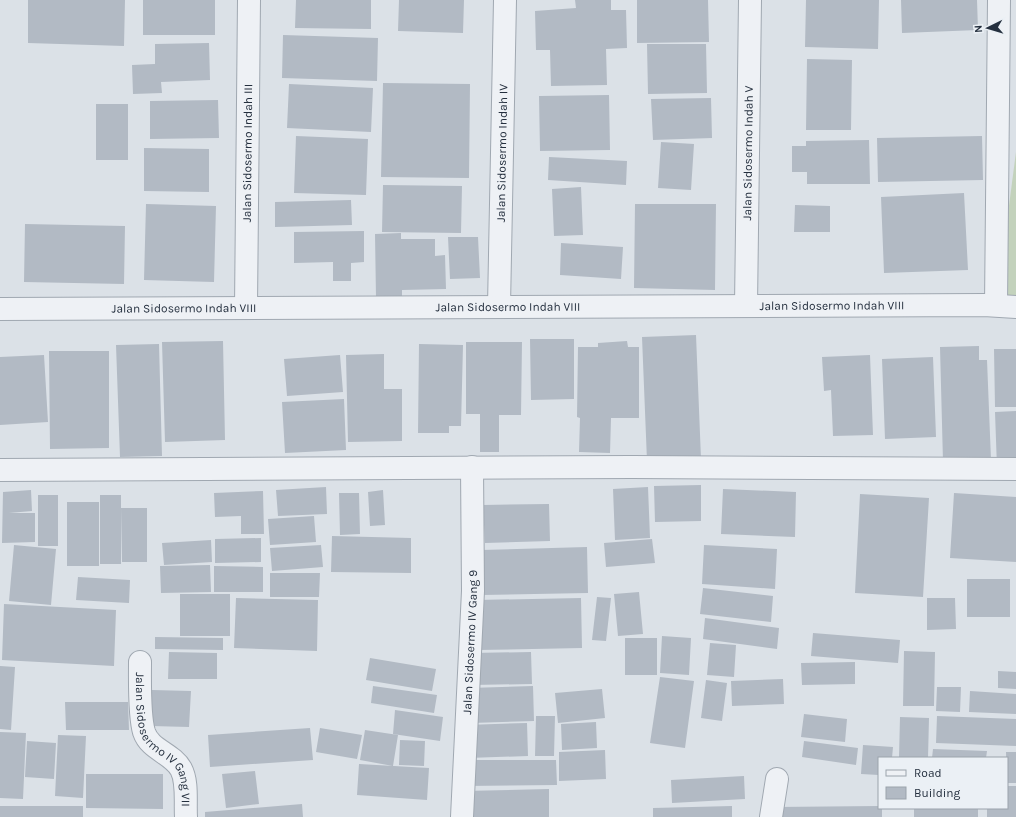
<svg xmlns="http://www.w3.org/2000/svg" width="1016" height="817" font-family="Karla,sans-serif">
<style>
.green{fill:#c3d2bc}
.building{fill:#b2bac4}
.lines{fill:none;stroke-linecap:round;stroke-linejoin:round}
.street-casing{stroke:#a0a8b1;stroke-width:24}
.street{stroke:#eef1f5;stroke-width:22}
.labels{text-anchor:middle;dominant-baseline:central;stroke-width:3;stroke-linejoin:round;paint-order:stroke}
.street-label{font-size:12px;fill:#242f3e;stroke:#ebf0f5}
</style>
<rect width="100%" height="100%" fill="#dbe1e7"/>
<path class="green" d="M1016,152V306L996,305Z"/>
<path class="building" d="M28,0H125L124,46L28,43Z
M143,0H215V35H143Z
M296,0H371V29L295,28Z
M399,0H464L463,33L398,31Z
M575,0H611V10H626L627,48L606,49L607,85L551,86L550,50H536L535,11L576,8Z
M637,0H708L709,42L637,43Z
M806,0H879L878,49L805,47Z
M901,0H977L978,30L902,33Z
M283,35L378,38L377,81L282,78Z
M209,43L210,80L161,82L162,93L133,94L132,65L155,64V44Z
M647,44H706L707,93L648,94Z
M807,59L852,60L851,130H806Z
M383,83L470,84L469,178L381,177Z
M289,84L373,88L371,132L287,128Z
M609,95L610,150L540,151L539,96Z
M711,98L712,138L653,140L651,99Z
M218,100L219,138L150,139V101Z
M96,104H128V160H96Z
M296,136L368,139L366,195L294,193Z
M982,136L983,180L878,182L877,138Z
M869,140L870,184H807V172H792V146H806V141Z
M661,142L694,144L691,190L658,188Z
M144,148L209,149V192L144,191Z
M549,157L627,161L626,185L548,180Z
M383,185L462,186L461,233L382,232Z
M581,187L583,235L554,236L552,189Z
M964,193L968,270L884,273L881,197Z
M351,200L352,225L275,227V202Z
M146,204L216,206L214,282L144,280Z
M635,204H716L715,290L634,288Z
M795,205L830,206V232H794Z
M25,224L125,226L124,284L24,282Z
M364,231V262L351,263V281H333V262L294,263V232Z
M401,233V239H435V256L445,255L446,289L402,290V297H376L375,234Z
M448,237H478L480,278L450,279Z
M561,243L623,247L621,279L560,275Z
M696,335L701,459L647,461L642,337Z
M530,339H574V399L531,400Z
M223,341L225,440L165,442L162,342Z
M627,341L628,347H639V418H611L610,453L579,452L580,418L577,417L578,347H598V343Z
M466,342H522L521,415H499V452H480V414H466Z
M159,344L162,456L120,457L116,345Z
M419,344L463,345L461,426H449V433H418Z
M979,346V360H987L991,460L943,462L940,347Z
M994,349H1016V407H995Z
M49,351H109V448L50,449Z
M384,354V389H402V441L348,442L346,355Z
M44,355L48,422L0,425V357Z
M340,355L343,392L287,396L284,359Z
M870,355L873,435L833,436L831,390L824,391L822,357Z
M933,357L936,437L885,439L882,359Z
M344,399L346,450L285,453L282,402Z
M1016,411V469L997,468L995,412Z
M701,485V521L655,522L654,486Z
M326,487L327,514L278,516L276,490Z
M648,487L650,538L615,540L613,489Z
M723,489L796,492L795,537L721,534Z
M31,490L32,511L9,513H35V542L2,543L3,492Z
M383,490L385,525L370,526L368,492Z
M263,491L264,534H241V516L215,517L214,493Z
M339,493H359L360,534L340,535Z
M954,493L1016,497V562L950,558Z
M860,494L929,498L923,597L855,593Z
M38,495H58V546H38Z
M100,495H121V564H100Z
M67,502H99V566H67Z
M549,504L550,541L485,543L483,505Z
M121,508H147V562H122Z
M314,516L316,542L270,545L268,519Z
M332,536L411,538V573L331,572Z
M261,538V562L215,563V539Z
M652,539L655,563L606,567L604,543Z
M211,540L212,562L164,565L162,543Z
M14,545L56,549L51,605L9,601Z
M321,545L323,567L272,571L270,548Z
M704,545L777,549L775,589L702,584Z
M587,547L588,593L482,595L481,550Z
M210,565L211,592L161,593L160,566Z
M214,566L263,567V592H214Z
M270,573H320L319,597H270Z
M78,577L130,580L129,603L76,600Z
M967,579H1010V617H967Z
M703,588L773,596L771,622L700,614Z
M639,592L643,634L618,636L614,594Z
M180,594H230V636H180Z
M597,597L611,598L606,641L592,640Z
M236,598L318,600L317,651L234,648Z
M581,598L582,648L478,650L477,600Z
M927,598H955L956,629L927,630Z
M4,604L116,610L114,666L2,660Z
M705,618L779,628L777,649L703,639Z
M813,633L900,640L898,663L811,656Z
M662,636L691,638L689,675L660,673Z
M155,637L223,638V650L155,649Z
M625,638H657V675H625Z
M710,643L736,645L734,677L707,675Z
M904,651L935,652L934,706H903Z
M169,652L217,653V679H168Z
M531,652L532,684L472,685V653Z
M370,658L436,669L432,691L366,680Z
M855,662V684L802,685L801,663Z
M0,666L15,667L11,730L0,729Z
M998,671L1016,672V689L998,688Z
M660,677L694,681L685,748L650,743Z
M783,679L784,704L732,706L731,681Z
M706,680L727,683L722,721L701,718Z
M373,686L437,695L434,713L371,703Z
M533,686L534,721L471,723L469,688Z
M937,687H961L960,712L936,711Z
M602,689L605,718L558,723L555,693Z
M152,690L191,691L189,727L151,726Z
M970,691L1016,694V714L969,712Z
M65,702H128L129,730H66Z
M395,710L443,717L440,741L393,734Z
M804,714L847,719L845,742L801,737Z
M536,716H555L554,756H535Z
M937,716L1016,719V746L936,743Z
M900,717L929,718L928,758H899Z
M596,722L597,748L562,750L561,724Z
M527,723L528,756L468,758L466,725Z
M310,728L313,760L210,767L208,735Z
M320,728L362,735L357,759L316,752Z
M365,730L398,735L393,766L360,760Z
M0,732L26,733L23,799L0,798Z
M58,735L86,736L83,798L55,796Z
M400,740L425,741L424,766L399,765Z
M27,741L56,743L54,779L25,777Z
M804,741L858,748L856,765L802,757Z
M863,745L893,747L892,758H879V775L861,774Z
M933,749L987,751L986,758H932Z
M605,750L606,779L559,781V752Z
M1006,752H1016V783H1007Z
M464,760H556L557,785L464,786Z
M359,764L429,768L427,800L357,795Z
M255,771L259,804L226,808L222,774Z
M86,774H163V809L86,808Z
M744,776L745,799L672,803L671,780Z
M1007,786H1016V817H987V808H1007Z
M549,789V817H464L463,791Z
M302,804L303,817H205V812Z
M0,806H83V817H0Z
M732,806V817H653V808Z
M879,806V808H882V817H775V807Z
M914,808H978V817H914Z"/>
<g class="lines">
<g class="street-casing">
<g id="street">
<path d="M996,305L999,0"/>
<path id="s1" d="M499,306L505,0"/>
<path id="s2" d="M746,306L750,0"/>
<path id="s3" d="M246,307L249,0"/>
<path id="s4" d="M0,309L984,305L1016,307"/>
<path d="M0,470L632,467L1016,469"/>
<path id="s5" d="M140,662C140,681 139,715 144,732C150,750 172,753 181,769C188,782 185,802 186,817"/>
<path id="s6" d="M462,817L473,591L472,467"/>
<path d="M771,817L777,779"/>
</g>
</g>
<use href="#street" class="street"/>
</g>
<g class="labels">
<g class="street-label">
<text stroke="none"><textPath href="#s3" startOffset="154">Jalan Sidosermo Indah III</textPath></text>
<text stroke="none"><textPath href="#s1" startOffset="153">Jalan Sidosermo Indah IV</textPath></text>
<text stroke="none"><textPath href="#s2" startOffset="153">Jalan Sidosermo Indah V</textPath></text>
<text stroke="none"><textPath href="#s4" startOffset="832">Jalan Sidosermo Indah VIII</textPath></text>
<text stroke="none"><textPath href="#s4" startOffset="508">Jalan Sidosermo Indah VIII</textPath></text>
<text stroke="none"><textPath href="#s4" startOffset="184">Jalan Sidosermo Indah VIII</textPath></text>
<text stroke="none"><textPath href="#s6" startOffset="175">Jalan Sidosermo IV Gang 9</textPath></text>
<text stroke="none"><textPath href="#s5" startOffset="86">Jalan Sidosermo IV Gang VII</textPath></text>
</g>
</g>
<rect x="878" y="757" width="130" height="52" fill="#ebf0f5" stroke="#9ba3ac"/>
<rect x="886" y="770" width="20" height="6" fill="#eef1f5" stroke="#9ba3ac"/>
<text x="914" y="777" font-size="12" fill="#242f3e">Road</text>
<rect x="886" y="787" width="20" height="12" fill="#b2bac4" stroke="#9ba3ac"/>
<text x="914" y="797" font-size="12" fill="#242f3e">Building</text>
<g transform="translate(988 28) rotate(265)" stroke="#ebf0f5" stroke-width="3" paint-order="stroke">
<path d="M0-3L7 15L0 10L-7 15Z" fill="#242f3e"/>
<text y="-6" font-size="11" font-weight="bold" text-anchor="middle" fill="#242f3e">N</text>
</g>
</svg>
